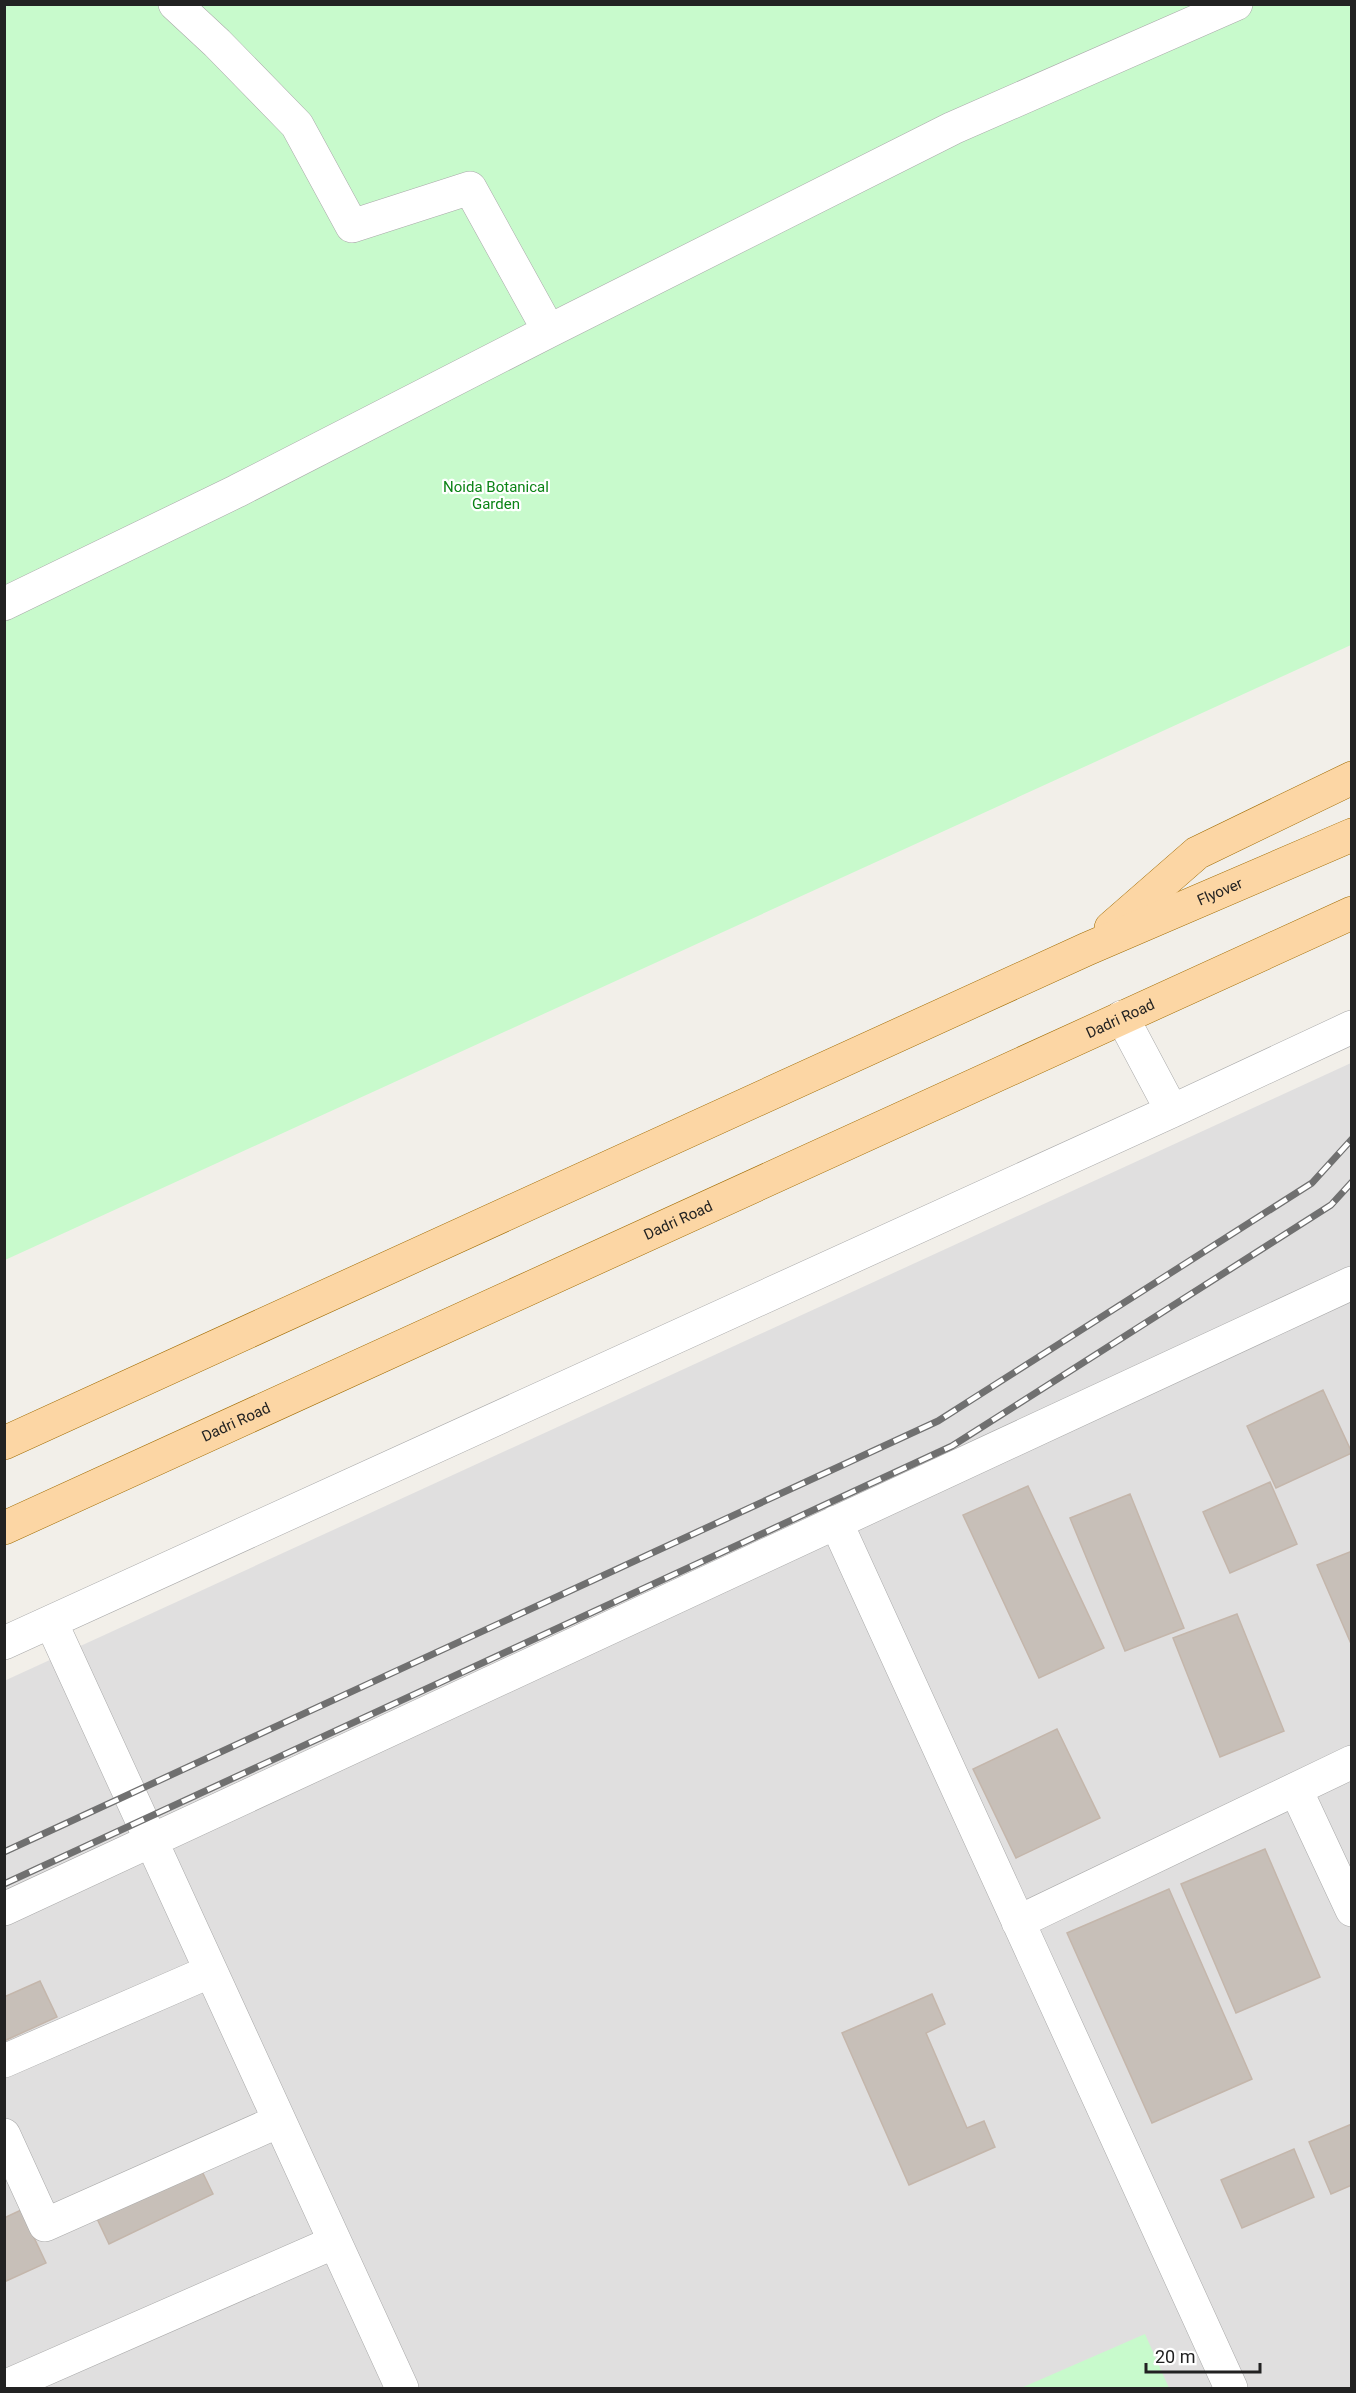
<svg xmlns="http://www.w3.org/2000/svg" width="1356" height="2393" font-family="Roboto,sans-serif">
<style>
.residential{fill:#e0dfdf}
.park{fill:#c8facc}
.building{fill:#c7bfb8;stroke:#c4b6ab;stroke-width:1.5}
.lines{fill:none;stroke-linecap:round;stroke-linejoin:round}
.minor-casing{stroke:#a9a9a9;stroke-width:34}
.major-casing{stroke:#a06b00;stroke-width:34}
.minor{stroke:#fff;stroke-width:33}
.major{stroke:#fcd6a4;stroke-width:33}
.rail-casing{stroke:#707070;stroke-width:7}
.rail{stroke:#fff;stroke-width:4.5;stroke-dasharray:14;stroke-linecap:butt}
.labels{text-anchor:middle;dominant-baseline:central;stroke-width:4.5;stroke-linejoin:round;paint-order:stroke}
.park-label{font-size:15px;fill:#0c8416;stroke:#fff}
.street-label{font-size:15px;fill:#222;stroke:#fff}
</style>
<rect width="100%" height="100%" fill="#f2efe9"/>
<path class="residential" d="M1351,1063V2388H5L4,1681Z"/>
<path class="park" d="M4,5H1351V645L5,1260Z
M1145,2334L1169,2388H1021Z"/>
<path class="building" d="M1323,1390L1352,1453L1276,1488L1247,1426Z
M1270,1482L1297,1544L1230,1573L1203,1512Z
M1028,1486L1104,1648L1039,1678L963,1515Z
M1130,1494L1184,1628L1125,1651L1070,1518Z
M1352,1551V1646L1317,1565Z
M1237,1614L1284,1731L1220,1757L1173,1638Z
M1057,1729L1100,1818L1016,1858L973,1769Z
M1265,1849L1320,1977L1236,2013L1181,1884Z
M1169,1889L1252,2079L1152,2123L1067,1933Z
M40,1981L57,2017L4,2041V1997Z
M932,1994L945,2024L926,2033L967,2128L984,2121L995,2147L909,2185L842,2033Z
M1352,2124V2185L1331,2194L1309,2142Z
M1294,2149L1314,2197L1242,2228L1221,2180Z
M196,2159L213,2194L109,2244L92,2208Z
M21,2210L46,2263L4,2282V2218Z"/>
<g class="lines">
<g class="minor-casing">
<path id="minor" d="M175,4L217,43L297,125L352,226L470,188L549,331
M4,604L237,491L549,331L953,128L1236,4
M1122,1017L1172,1111
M836,1522L1231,2388
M51,1622L402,2388
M4,1643L1172,1111L1352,1027
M1296,1790L1352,1910
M4,1909L1352,1283
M1018,1922L1352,1762
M4,2061L211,1971
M4,2135L45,2225L279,2121
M4,2387L335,2242"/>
</g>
<g class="major-casing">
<g id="major">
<path d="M1111,928L1197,853L1352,778"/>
<path id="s1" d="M4,1443L1087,949L1352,835"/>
<path id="s2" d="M4,1528L1352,913"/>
</g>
</g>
<use href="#minor" class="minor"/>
<use href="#major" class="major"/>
<g class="rail-casing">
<path id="rail" d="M4,1852L938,1421L1312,1183L1352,1139
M4,1884L952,1446L1331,1205L1352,1182"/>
</g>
<use href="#rail" class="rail"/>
</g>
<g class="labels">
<g class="park-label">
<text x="496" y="487">Noida Botanical<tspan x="496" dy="17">Garden</tspan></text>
</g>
<g class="street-label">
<text stroke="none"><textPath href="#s1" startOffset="1335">Flyover</textPath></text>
<text stroke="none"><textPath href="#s2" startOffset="1227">Dadri Road</textPath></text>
<text stroke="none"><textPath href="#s2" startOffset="741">Dadri Road</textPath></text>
<text stroke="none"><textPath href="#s2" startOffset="255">Dadri Road</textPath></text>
</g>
</g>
<rect width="1356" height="2393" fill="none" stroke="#222222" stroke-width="12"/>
<path d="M1146 2363v9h114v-9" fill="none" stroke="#222222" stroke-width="3"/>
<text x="1155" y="2363" font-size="18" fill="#222222" stroke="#ffffff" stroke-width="4.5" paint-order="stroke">20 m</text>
</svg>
